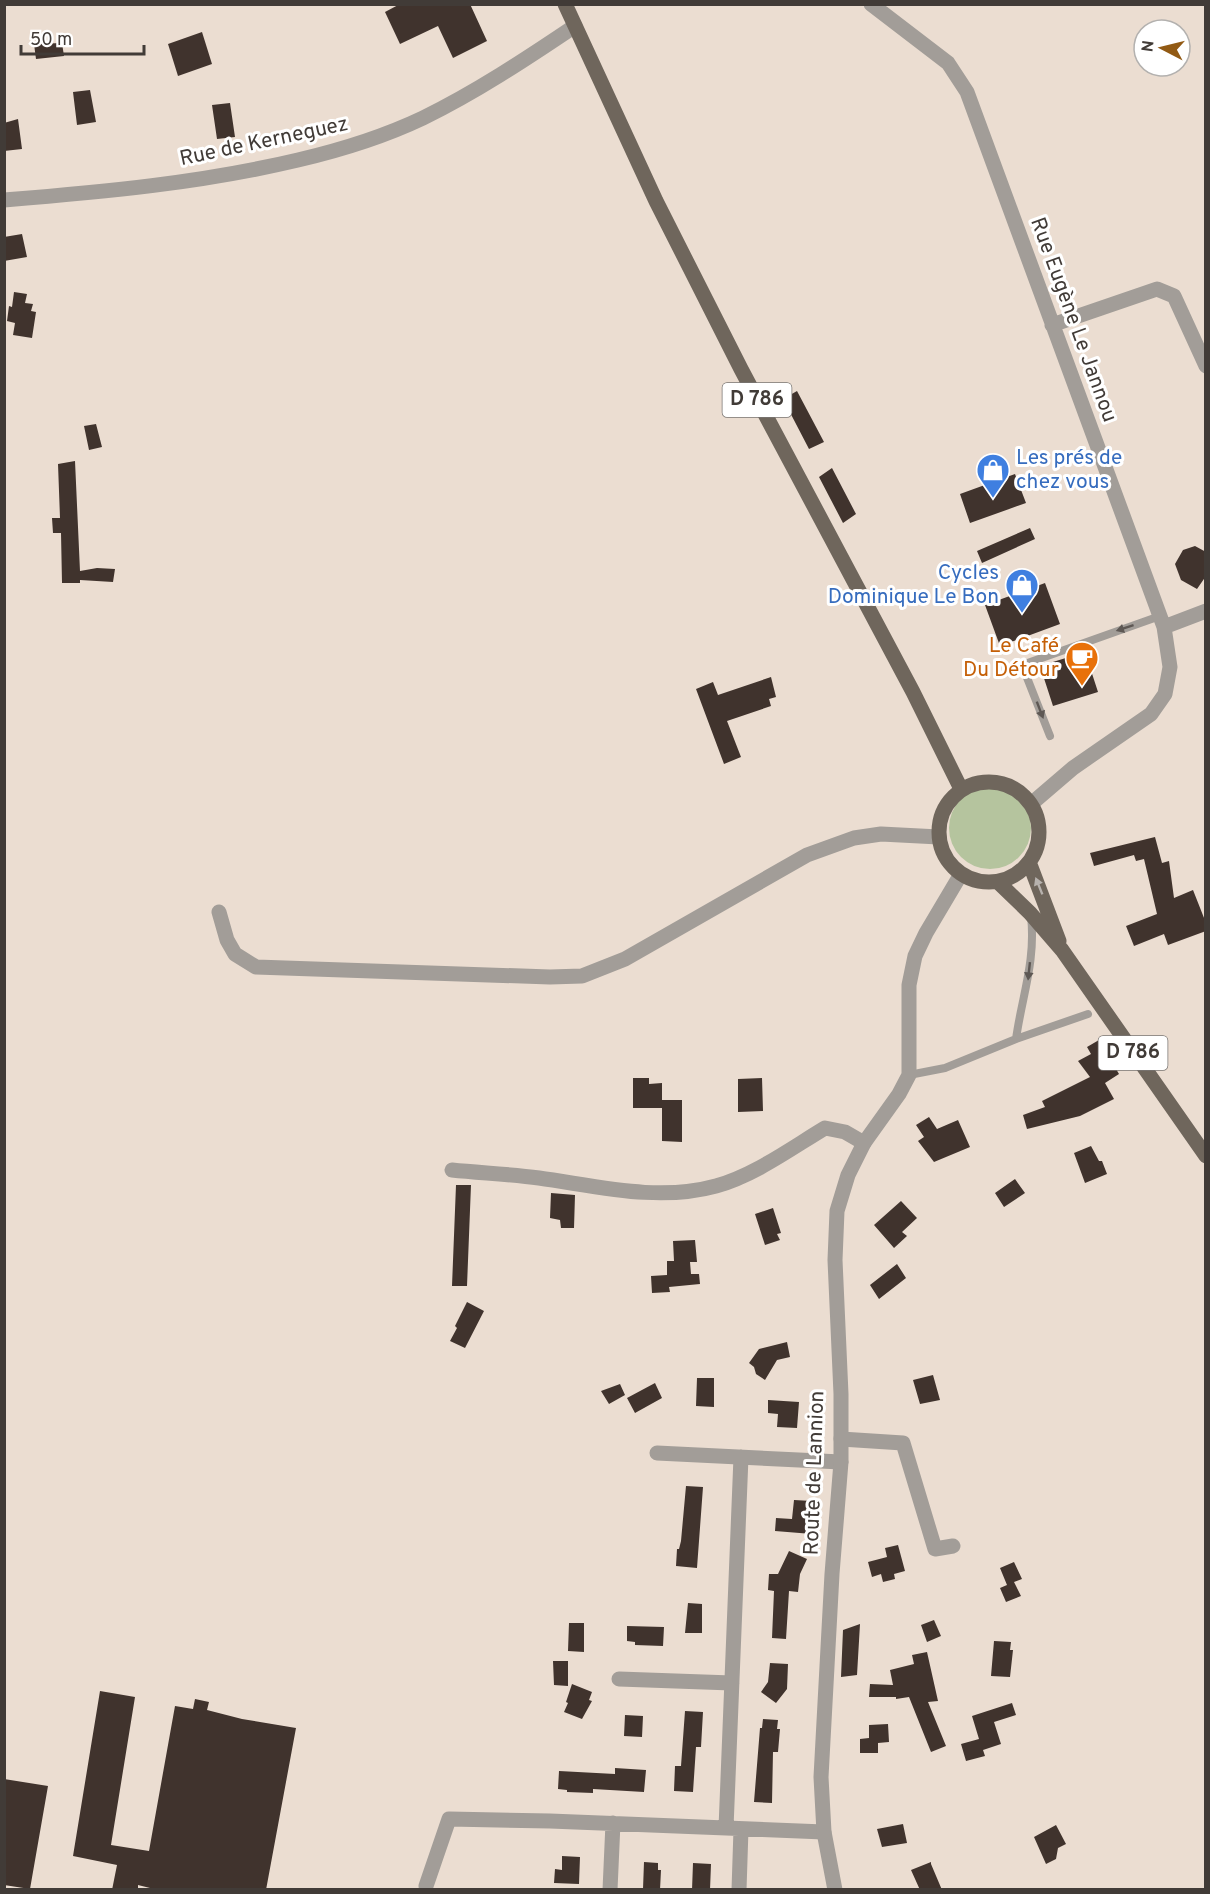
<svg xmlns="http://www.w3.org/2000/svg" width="1210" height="1894" font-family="Overpass,sans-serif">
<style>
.green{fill:#b5c49e}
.building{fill:#40332d}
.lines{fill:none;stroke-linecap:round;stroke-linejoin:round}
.service{stroke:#a29d98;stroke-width:8}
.minor{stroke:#a29d98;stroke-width:15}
.tertiary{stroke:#a29d98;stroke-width:15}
.primary{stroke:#6f665c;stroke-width:15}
.oneway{fill:#5e5854}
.oneway2{fill:#b7b2ae}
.labels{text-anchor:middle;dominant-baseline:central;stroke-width:6;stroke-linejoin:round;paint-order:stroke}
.shield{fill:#fff;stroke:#7a7673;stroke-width:1.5}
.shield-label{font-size:20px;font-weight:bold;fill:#413b37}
.street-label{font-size:21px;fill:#413b37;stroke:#fff}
.shop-label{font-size:21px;fill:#366cbe;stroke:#fff;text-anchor:start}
.food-label{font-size:21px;fill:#c56008;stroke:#fff;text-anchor:end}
</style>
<rect width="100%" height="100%" fill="#ebddd1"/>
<path class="green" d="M949 828a41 41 0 1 1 82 0a41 41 0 1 1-82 0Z"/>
<path class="building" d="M400,4H470L487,41L453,58L438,26L400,44L385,12Z
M202,32L212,64L178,76L168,44Z
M62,43L64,56L36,59L34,44Z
M90,90L96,122L77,125L73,92Z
M230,103L235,137L217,139L212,105Z
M18,119L22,149L4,151V123Z
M22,234L27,257L4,261V237Z
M14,292L27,294L25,303L33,304L31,311L36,312L32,338L13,335L15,323L7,321L9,306L12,307Z
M797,391L824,442L809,449L783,399Z
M96,424L102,447L89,450L84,426Z
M75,461L80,571L97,568L115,569L113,582L80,580V583H62L61,533H53L52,518H60L58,464Z
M832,468L856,514L843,523L819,477Z
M1015,474L1026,503L970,523L960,494Z
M1030,528L1035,539L982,563L977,551Z
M1195,546L1206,552V576L1197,589L1181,580L1175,564L1183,550Z
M1045,583L1060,624L1000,646L985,605Z
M1085,652L1098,692L1053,706L1040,666Z
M771,677L776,697L769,699L771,706L727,721L741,757L724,764L696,689L713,682L718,695Z
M1155,837L1162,863L1169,861L1174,898L1193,890L1206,923V931L1168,945L1164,934L1134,946L1126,926L1157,914L1144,859L1136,861L1134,855L1094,866L1090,853Z
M1099,1040L1119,1074L1105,1083L1114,1099L1080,1116L1027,1129L1023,1115L1045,1107L1042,1101L1090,1077L1078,1061L1091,1054L1087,1047Z
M633,1078H649V1084L662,1083V1100H682V1142L662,1141V1108H633Z
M762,1078L763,1111L738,1112V1079Z
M929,1117L937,1129L958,1120L970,1147L934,1162L918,1141L924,1137L916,1125Z
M1091,1146L1099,1161H1102L1107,1174L1085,1183L1074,1153Z
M1015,1179L1025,1193L1004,1207L995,1193Z
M456,1185H471L467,1286H452Z
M551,1193L575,1195L574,1228H561L560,1220L550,1218Z
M901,1201L917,1218L902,1232L907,1236L894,1248L874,1225Z
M773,1208L781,1233L777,1234L780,1240L765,1245L755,1214Z
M695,1240L697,1262H690L691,1274H699L700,1284L669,1287L670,1292L652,1293L651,1276L667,1275V1261H674L673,1241Z
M897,1264L906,1278L879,1299L870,1285Z
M467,1302L484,1311L465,1348L450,1341L457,1328L455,1326Z
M787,1342L790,1357L777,1360L765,1380L756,1374L754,1367L749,1363L759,1349Z
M933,1375L940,1400L920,1404L913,1380Z
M697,1378H714V1407L696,1406Z
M655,1383L662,1398L635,1413L627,1398Z
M620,1384L625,1395L609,1404L601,1391Z
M768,1400L799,1402L797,1428L777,1427L778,1414L768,1413Z
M686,1486L703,1487L697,1568L676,1566L677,1549H679L681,1541Z
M813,1498H815L812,1534L775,1531L776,1518L792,1519L794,1500L812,1501Z
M898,1545L905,1571L894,1574L895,1579L883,1582L881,1574L872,1577L868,1562L887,1557L885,1548Z
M789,1551L807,1559L800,1574L798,1592L789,1591L786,1639L772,1638L774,1591L768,1590L769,1574H778Z
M1014,1562L1022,1579L1014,1582L1021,1596L1006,1602L1000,1588L1007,1585L1000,1568Z
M688,1603L702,1604V1633H685Z
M934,1620L941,1636L927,1642L921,1625Z
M569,1623H584V1652L568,1651Z
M860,1624L857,1675L841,1677L843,1630Z
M627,1626L664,1627L663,1646L635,1645V1642L627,1641Z
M994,1641L1011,1642L1010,1650H1013L1010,1677L991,1676Z
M927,1652L938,1701L928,1702L946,1746L931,1752L909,1697L896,1699V1697H869L870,1684L893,1685L890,1670L914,1664L912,1655Z
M553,1661H568V1686L554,1685Z
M770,1663L788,1664L787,1689L776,1703L761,1692L768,1682Z
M572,1684L592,1692L589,1700L592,1701L582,1719L564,1712L568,1703L566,1702Z
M100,1691L135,1697L111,1845L149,1851L175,1706L193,1709L195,1699L209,1702L207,1710L242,1719L296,1728L266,1890H158L138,1885V1890H112L117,1865L73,1856Z
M1012,1703L1016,1715L994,1722L1001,1744L983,1750L985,1756L966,1761L961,1744L979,1739L972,1716Z
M685,1711L703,1712L701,1747H696L693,1792L674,1791L675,1766H681Z
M625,1715L643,1716L642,1737L624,1736Z
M763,1719L778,1720L777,1729H780L778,1752H773L772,1803L754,1802L760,1728H762Z
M888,1724L889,1742L878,1743V1753H860V1739L869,1738V1725Z
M615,1768L646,1770L644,1792L593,1789V1793L567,1792V1790L558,1789L559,1771L615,1774Z
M4,1779L48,1786L30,1889L4,1885Z
M903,1824L907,1843L882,1847L877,1829Z
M1056,1825L1066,1844L1058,1848L1056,1859L1046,1864L1034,1837Z
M562,1856L580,1857L579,1884L554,1883L555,1869L562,1870Z
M644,1862L658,1863V1870H661L660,1890L643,1889Z
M931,1862V1864L942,1890H920L911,1870Z
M693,1863L711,1864L710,1890H692Z"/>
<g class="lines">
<path class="service" d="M1050,736L1022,665L1160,616
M1016,1039C1022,996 1036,961 1031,916
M909,1075L945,1068L1016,1039L1088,1014"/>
<path class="minor" d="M871,4L948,63L967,92L1164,627L1170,667L1165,694L1151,714L1073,768L1031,804
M4,200C103,192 201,183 298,160C341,150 383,137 423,118C476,92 526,59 575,26
M1052,325L1157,289L1174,296L1206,366
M1164,627L1206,611
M219,912L227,940L235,954L256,967L550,977L582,976L625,959L807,855L854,838L881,834L939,837
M452,1170C481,1173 510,1174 539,1178C597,1186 658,1202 716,1186C755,1175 790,1149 825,1128L845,1132L864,1143
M841,1439L903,1443L935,1549L953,1546
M657,1453L841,1462
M619,1679L732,1683
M726,1828L741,1457
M426,1886L449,1819L550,1821L824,1832
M610,1890L613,1823
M739,1890L741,1829"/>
<path class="tertiary" d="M835,1890L824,1832L821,1777L832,1574L841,1462V1394L835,1260L837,1211L848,1175L864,1143L899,1094L909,1075V985L915,956L926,933L961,874"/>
<path class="primary" d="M565,4L656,201L741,369L913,692L961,789
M939 832a50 50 0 1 1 100 0a50 50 0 1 1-100 0Z
M1029,862L1059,941
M998,882L1030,913L1062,950L1206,1156"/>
</g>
<defs><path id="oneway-solid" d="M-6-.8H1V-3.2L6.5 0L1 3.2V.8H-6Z" transform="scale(1.5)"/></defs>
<g class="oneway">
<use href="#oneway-solid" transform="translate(1125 628) rotate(162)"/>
<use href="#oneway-solid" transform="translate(1040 710) rotate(69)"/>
<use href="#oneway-solid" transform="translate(1029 971) rotate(96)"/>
</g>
<use class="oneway2" href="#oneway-solid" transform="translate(1039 886) rotate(-112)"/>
<defs>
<g id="shop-pin" transform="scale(1.725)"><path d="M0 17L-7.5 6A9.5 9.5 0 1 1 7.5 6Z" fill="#3f7fe0" stroke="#fff"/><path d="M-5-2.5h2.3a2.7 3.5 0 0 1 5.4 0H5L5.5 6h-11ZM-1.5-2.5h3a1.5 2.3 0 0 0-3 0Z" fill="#fff"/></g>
<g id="cafe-pin" transform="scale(1.725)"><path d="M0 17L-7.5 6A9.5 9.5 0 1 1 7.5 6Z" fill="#e8710a" stroke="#fff"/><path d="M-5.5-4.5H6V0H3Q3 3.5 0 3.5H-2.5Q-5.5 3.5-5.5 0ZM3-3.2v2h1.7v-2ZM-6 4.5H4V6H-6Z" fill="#fff"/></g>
</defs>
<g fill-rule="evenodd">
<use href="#shop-pin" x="993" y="470"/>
<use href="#shop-pin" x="1022" y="585"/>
<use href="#cafe-pin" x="1082" y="658"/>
</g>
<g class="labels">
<g class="shield">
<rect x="722.5" y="383" width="69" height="34" rx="4.5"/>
<rect x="1098.5" y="1036" width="69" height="34" rx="4.5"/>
</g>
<g class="shield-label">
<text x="757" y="400">D 786</text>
<text x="1133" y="1053">D 786</text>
</g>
<g class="street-label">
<text transform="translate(264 142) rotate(-12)">Rue de Kerneguez</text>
<text transform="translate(1073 320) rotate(70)">Rue Eugène Le Jannou</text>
<text transform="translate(815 1473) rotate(-88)">Route de Lannion</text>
</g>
<g class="shop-label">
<text x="1016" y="458">Les prés de<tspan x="1016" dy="24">chez vous</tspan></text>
<text x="999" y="573" text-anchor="end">Cycles<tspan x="999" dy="24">Dominique Le Bon</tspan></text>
</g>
<g class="food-label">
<text x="1059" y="646">Le Café<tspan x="1059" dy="24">Du Détour</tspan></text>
</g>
</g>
<rect width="1210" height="1894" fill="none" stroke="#413b37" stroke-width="12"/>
<g transform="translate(1162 48) rotate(277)"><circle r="28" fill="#ffffff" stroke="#b3b1af" stroke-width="1.5"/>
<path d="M0-4.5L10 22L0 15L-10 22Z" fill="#925a14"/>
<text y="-9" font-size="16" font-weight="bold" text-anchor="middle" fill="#413b37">N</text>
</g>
<path d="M21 45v9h123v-9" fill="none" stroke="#413b37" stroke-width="3"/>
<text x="30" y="45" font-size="18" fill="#413b37" stroke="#ffffff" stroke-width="4.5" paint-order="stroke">50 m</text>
</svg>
